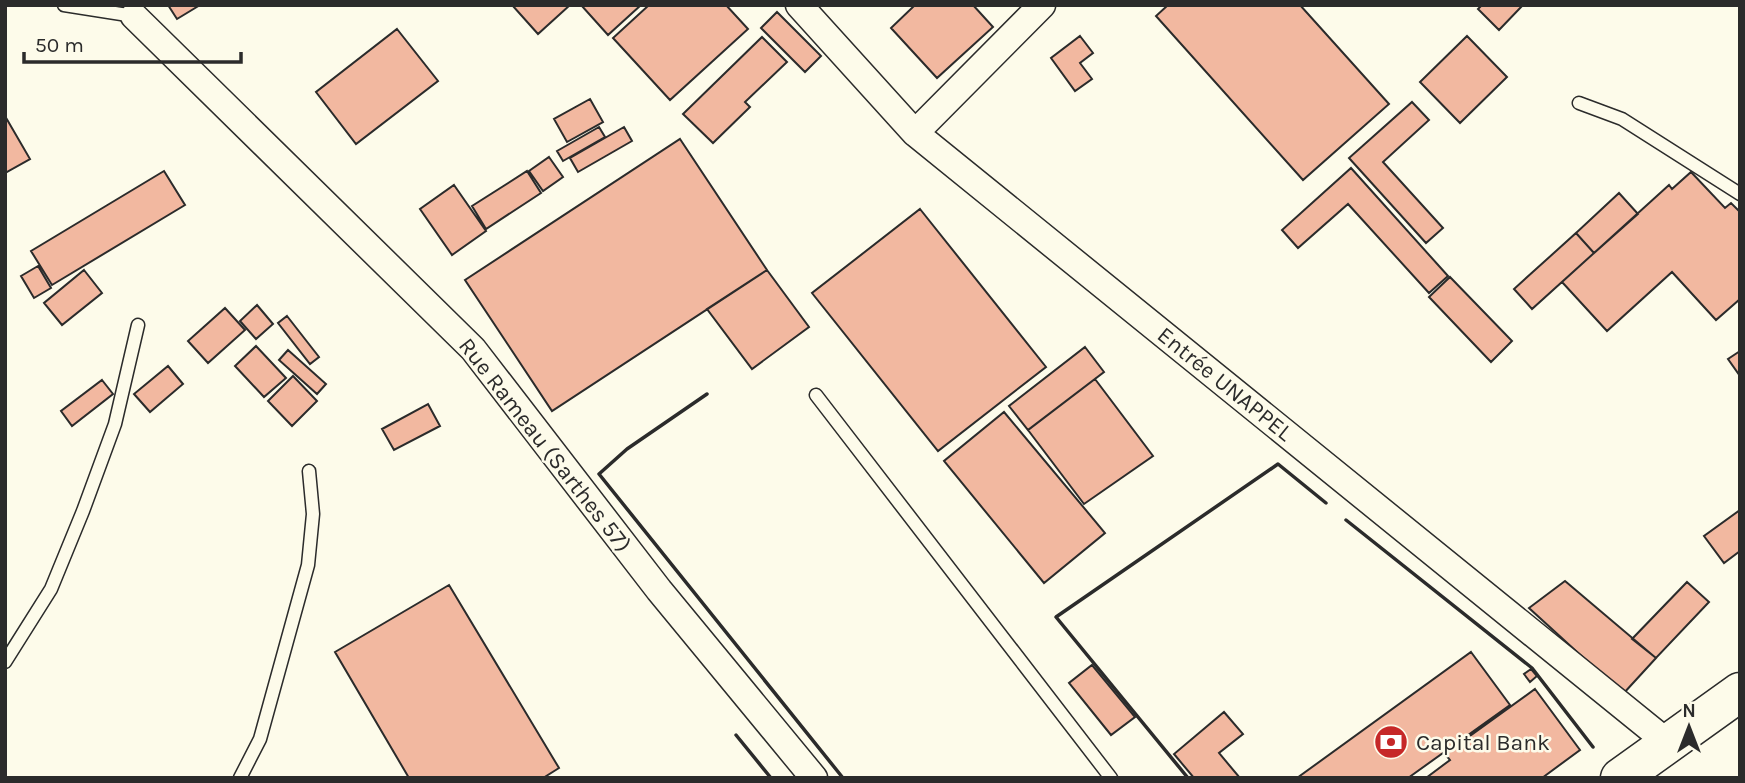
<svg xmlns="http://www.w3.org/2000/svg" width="1745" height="783" font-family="Karla,sans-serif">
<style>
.building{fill:#f2b8a0;stroke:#2b2b2b;stroke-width:2}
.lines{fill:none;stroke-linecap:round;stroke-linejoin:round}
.service-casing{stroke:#2b2b2b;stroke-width:15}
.minor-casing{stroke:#2b2b2b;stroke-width:29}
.primary-casing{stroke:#2b2b2b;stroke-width:41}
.service{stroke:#fdfbea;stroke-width:12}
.minor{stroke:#fdfbea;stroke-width:26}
.primary{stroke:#fdfbea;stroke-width:38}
.wall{stroke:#2b2b2b;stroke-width:3.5}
.labels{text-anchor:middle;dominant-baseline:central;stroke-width:5;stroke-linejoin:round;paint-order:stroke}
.street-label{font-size:23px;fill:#2b2b2b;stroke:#fdfbea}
.poi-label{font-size:23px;fill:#2b2b2b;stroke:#fdfbea;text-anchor:start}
</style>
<rect width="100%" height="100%" fill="#fdfbea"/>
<path class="building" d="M168,5H200L177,19Z
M512,5H570L538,34Z
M581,5H641L608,35Z
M649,5H726L748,29L670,100L613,38Z
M915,5H973L993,27L937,78L891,28Z
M1168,5H1300L1389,104L1303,180L1156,16Z
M1482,5H1523L1499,30L1478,9Z
M777,12L821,56L805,72L761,28Z
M397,29L438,81L356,144L316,92Z
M1080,36L1093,53L1080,63L1092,79L1075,91L1051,58Z
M1467,36L1507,77L1460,123L1420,82Z
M762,37L787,62L745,102L750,107L713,143L683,114Z
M590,99L603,122L567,142L554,119Z
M1412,102L1429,120L1383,162L1443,228L1426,243L1349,158Z
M5,116L30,159L5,173Z
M599,127L605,137L563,161L557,151Z
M624,127L632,141L578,172L570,158Z
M680,139L767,270L552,411L465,280Z
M549,157L563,177L543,191L529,171Z
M1351,168L1448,276L1429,293L1348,204L1298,248L1282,230Z
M164,171L185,205L52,285L31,251Z
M527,171L541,193L486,229L472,206Z
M1691,172L1725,208L1731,203L1740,212V299L1716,320L1672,272L1607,331L1562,282L1669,185L1672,189Z
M454,185L486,231L452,255L420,209Z
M1619,193L1638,214L1594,253L1576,233Z
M920,209L1046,367L938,451L812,293Z
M1576,233L1594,253L1532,309L1514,289Z
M38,266L51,288L34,298L21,276Z
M84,270L102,293L62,325L44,303Z
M767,270L809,327L752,369L707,309Z
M1450,277L1512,341L1491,362L1429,297Z
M257,305L273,324L256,339L240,321Z
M225,308L245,330L208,363L188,341Z
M287,316L319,357L310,364L278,323Z
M256,346L286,378L264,397L235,366Z
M1085,347L1104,372L1028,430L1009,406Z
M288,350L326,384L317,394L279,360Z
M1740,351V376L1728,359Z
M168,366L183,384L150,412L134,394Z
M293,376L317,401L292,426L268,401Z
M1095,379L1153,456L1084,504L1028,430Z
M102,380L113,394L72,426L61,411Z
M428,404L440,426L394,450L382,429Z
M1004,412L1105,533L1044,583L944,461Z
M1740,510V551L1724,563L1704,536Z
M1565,581L1656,658L1623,694L1529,608Z
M1687,582L1709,602L1656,658L1632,639Z
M449,585L559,768L543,778H409L335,652Z
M1471,652L1510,705L1408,778H1297Z
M1092,665L1135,717L1111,735L1069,683Z
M1531,669L1537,676L1530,682L1524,674Z
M1535,689L1580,750L1542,778H1426L1450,760L1445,754Z
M1224,712L1243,734L1219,753L1240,778H1194L1174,754Z"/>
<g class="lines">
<g class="service-casing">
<path id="service" d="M64,5L134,16L133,12
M1579,103L1622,119L1740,194
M816,395L1111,778
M5,662L51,589L83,511L115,424L138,325
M240,778L260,739L308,565L313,514L309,471"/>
</g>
<g class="minor-casing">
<path id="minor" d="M799,5L915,133L1668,743
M134,16L473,349L659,590L814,778
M915,133L1042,5"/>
</g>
<g class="primary-casing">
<path id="primary" d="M1620,778L1740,692"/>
</g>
<use href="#service" class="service"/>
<use href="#minor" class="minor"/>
<use href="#primary" class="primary"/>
<path class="wall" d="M707,394L627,449L599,474L843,778
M1346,520L1532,668L1593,747
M736,735L771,778
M1188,778L1056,617L1278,464L1326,503"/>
</g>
<defs>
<g id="bank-disc" transform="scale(1.75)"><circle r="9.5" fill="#c62828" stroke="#fdfbea"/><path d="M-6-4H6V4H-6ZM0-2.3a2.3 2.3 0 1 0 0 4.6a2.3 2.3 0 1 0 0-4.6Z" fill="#fff"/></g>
</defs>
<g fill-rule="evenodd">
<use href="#bank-disc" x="1391" y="742"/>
</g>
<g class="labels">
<g class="street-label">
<text transform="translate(1225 384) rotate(39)">Entrée UNAPPEL</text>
<text transform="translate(545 445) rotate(52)">Rue Rameau (Sarthes 57)</text>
</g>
<g class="poi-label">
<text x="1416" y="742">Capital Bank</text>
</g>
</g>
<rect width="1745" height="783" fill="none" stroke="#2b2b2b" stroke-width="14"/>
<g transform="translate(1689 727)" stroke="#fdfbea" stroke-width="5" paint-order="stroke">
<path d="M0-5L12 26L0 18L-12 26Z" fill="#2b2b2b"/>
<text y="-10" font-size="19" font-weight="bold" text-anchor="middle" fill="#2b2b2b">N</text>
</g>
<path d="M24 52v10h217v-10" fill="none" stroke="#2b2b2b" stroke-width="3.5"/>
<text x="35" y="52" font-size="21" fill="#2b2b2b" stroke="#fdfbea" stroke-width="5" paint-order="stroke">50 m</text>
</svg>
